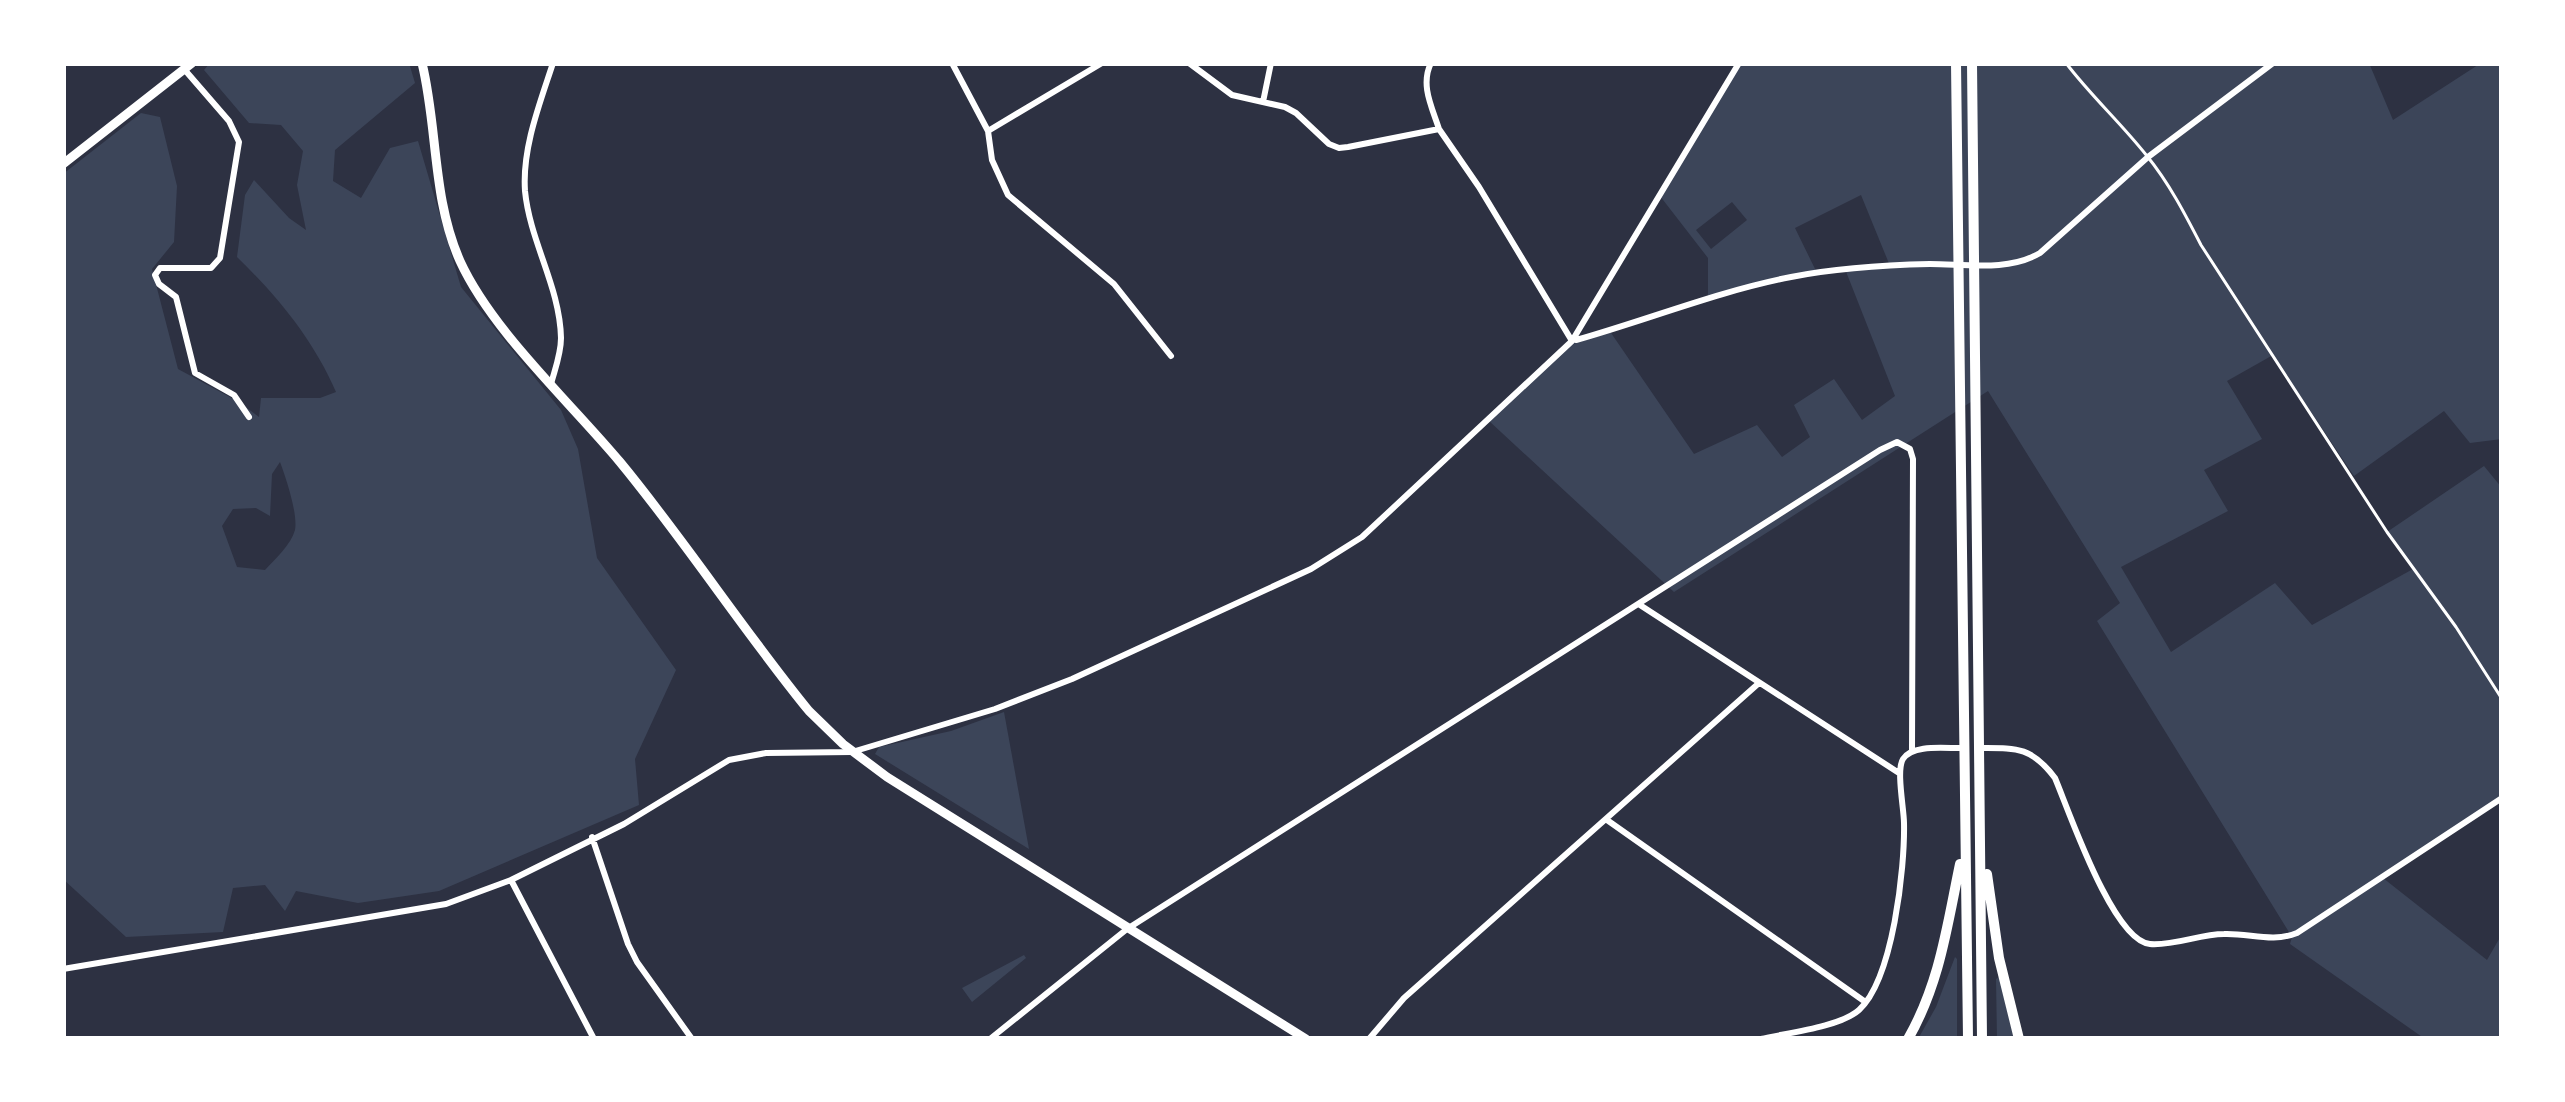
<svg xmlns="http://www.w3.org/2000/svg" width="2565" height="1102" font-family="'Noto Sans',sans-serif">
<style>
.green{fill:#3c4559;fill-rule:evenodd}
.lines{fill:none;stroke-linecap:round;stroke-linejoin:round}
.service{stroke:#fff;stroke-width:3}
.minor{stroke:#fff;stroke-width:6}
.primary{stroke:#fff;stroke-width:9}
.motorway{stroke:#fff;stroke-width:10}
</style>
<rect width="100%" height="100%" fill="#2d3142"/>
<path class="green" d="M210,63H409L415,83L335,150L333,181L361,198L390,148L418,141L461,287L561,410L578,449L597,558L676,670L635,759L639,805L439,891L358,903L296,891L285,911L265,885L233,888L223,932L126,937L63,879V174L141,113L160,117L177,186L174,242L152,269L178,369L239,402L259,417L261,398H320L336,392C313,339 277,296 237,257L245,195L254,180L289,218L306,230L297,185L303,151L281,125L249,123L204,70ZM280,462C286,478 298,514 295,530C291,545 275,559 265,570L237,567L222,526L233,509L256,508L270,516L272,474Z
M1739,63H2369L2393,120L2481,63H2502V439L2470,443L2444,411L2354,476L2273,355L2227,381L2262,439L2204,470L2228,511L2121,567L2171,652L2275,583L2312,625L2413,569L2387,532L2484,466L2502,488V799L2383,878L2487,960L2502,934V1039H2425L2290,944L2292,937L2097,621L2120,603L1988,391L1674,592L1488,420L1572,341L1609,330L1694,454L1757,425L1782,457L1810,437L1794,405L1834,379L1862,420L1895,396L1845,269L1890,266L1861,195L1795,228L1817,273L1790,277L1708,300V258L1660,196ZM1732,202L1747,220L1711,249L1696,230Z
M1004,712L1029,849L875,754L879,747L951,731Z
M1024,955L1026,958L972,1002L962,988Z
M1955,957L1957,959V1039H1918L1936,1007Z
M1999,977L2014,1039H1997L1996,979Z"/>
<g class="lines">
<path class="service" d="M2066,63C2091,96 2121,123 2147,156C2169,183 2185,214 2201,245L2387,532L2456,627L2502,699"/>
<path class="minor" d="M952,63L988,131L992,160L1008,195L1114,284L1171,356
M1189,63L1232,95L1285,107L1296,113L1329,144L1339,148L1348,147L1439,129L1479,187L1572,341
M1431,63C1420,85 1432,107 1439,129
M184,69L229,121L239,142L220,258L211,268H160L155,275L159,284L176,297L195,373L234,395L249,417
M1263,102L1271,63
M988,131L1102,63
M1576,340C1647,320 1719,291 1791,277C1836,268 1884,265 1930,264C1965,264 2008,272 2040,253L2148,157L2273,63
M551,384C555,369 561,354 561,338C560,287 530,242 525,191C522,148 540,103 553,63
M1640,605L1899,773
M1978,748C2016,748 2031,746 2055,778C2069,811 2113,941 2150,944C2174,946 2200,934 2224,934C2250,933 2272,943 2297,933L2502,798
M1607,820L1864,1001
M592,837L628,944L637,962L692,1039
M511,880L594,1039
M63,969L446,904L511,880L624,824L729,760L766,753L852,752L995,709L1072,679L1311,569L1362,537L1572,341L1739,63
M990,1039L1127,929L1880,450L1897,442L1910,449L1913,459L1912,751
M1369,1039L1404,998L1759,683
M1761,1039C1787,1033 1840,1027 1859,1010C1893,979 1905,868 1904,823C1904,809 1896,770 1903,759C1913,743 1949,749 1965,748"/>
<path class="primary" d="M422,63C438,129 432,198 460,261C492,331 570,402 620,462C686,542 743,630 809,711L843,744L887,777L1306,1039
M63,164L192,63"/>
<path class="motorway" d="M1956,63L1968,1039
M1972,63L1982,1039
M1987,874L1999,958L2019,1039
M1908,1039C1940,983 1947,926 1960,864"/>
</g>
<rect width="2565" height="1102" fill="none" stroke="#ffffff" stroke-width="132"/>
</svg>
